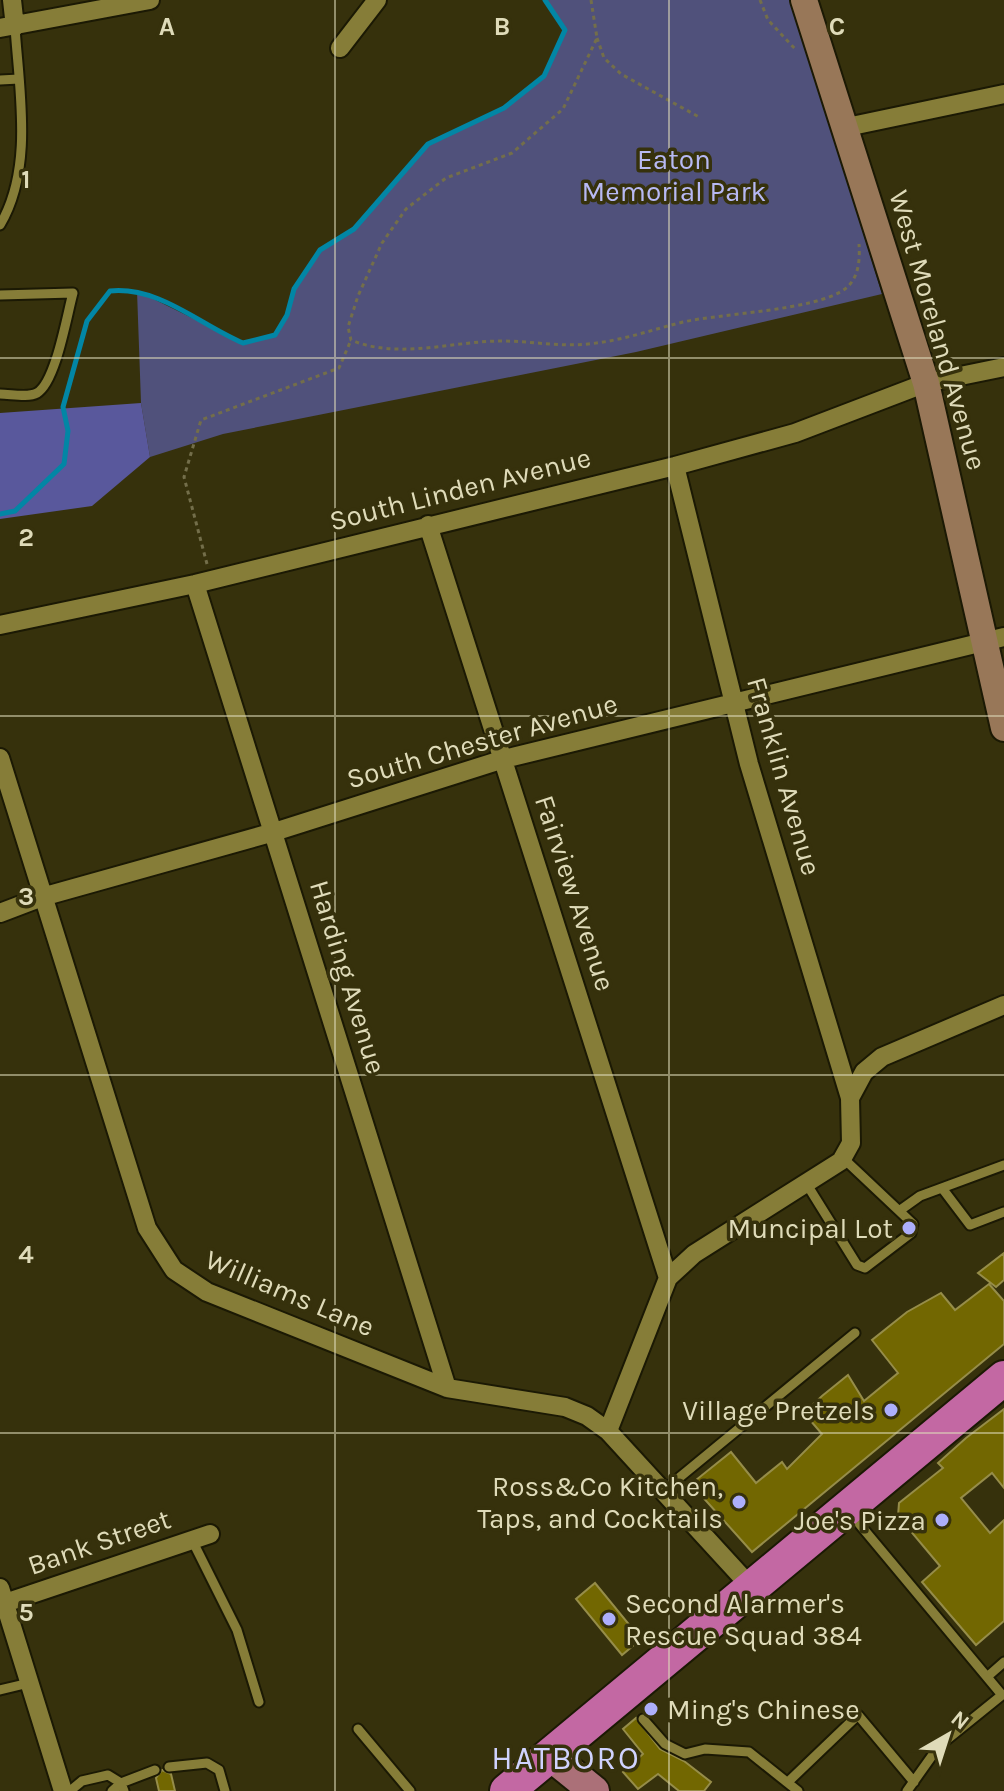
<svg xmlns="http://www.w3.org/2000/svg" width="1004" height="1791" font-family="Karla,sans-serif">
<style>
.green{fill:#50517b}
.forest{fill:#59589c}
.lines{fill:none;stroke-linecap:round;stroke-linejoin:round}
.stream{stroke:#0286a5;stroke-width:5}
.building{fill:#726701;stroke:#968d49;stroke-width:2}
.lane-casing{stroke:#1b1904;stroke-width:13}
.street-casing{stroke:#1b1904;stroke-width:22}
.secondary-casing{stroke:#1b1904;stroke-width:30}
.primary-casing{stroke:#1b1904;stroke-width:34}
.highway-casing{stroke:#1b1904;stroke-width:38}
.path{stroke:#736e4a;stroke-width:3;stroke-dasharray:4 4;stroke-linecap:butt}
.lane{stroke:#867d38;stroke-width:9}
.street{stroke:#867d38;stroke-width:18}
.secondary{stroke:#987758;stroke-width:26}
.primary{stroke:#ab7078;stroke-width:30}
.highway{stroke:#c368a3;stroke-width:34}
.grid{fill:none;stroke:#dfdbb9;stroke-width:2;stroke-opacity:0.55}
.poi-dot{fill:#adaffb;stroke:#36310c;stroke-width:3}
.labels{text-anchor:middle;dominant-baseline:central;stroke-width:7;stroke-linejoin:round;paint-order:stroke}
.park-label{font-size:28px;fill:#b7b9f3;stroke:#36310c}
.street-label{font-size:28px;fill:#dfdbb9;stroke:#36310c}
.poi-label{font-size:28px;fill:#dfdbb9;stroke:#36310c;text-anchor:end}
.quarter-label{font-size:32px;letter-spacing:2px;fill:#d0d3ff;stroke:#36310c}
.grid-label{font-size:26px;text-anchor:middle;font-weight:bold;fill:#dfdbb9;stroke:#36310c;stroke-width:7;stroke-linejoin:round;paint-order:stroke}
</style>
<rect width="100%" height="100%" fill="#36310c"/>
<path class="green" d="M545,0H791L882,294L636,352L223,434L150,457L141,403L137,291L243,343L274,335L287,315L294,289L320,250L354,229L428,144L504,108L544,75L565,30Z"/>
<path class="forest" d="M141,403L150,457L92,506L0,519V413Z"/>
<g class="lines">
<path class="stream" d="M0,514L15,511L64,464L68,431L63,407L87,321L110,291C159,286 200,325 243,343L275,335L287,315L294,289L320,250L354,229L428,144L504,108L544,76L565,30L545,0"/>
</g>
<path class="building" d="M1004,1253V1280L996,1287L978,1273Z
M989,1284L1004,1301V1344L752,1552L691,1484L731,1452L756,1483L782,1462L787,1469L822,1434L804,1413L822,1396L848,1375L864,1401L898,1373L872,1340L907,1312L941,1293L955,1310Z
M1004,1409V1488L992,1473L961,1498L990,1533L1004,1520V1621L976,1645L922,1582L940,1566L898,1516L899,1503L943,1468L938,1463L966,1438Z
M595,1583L641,1639L622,1655L576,1599Z
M636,1718L660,1749L684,1761L711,1782L704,1791H679L658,1774L638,1789L623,1772L643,1754L623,1729Z
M162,1770L171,1774L175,1791H159L156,1778Z"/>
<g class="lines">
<g class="lane-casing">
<path id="lane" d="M0,80L19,79
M0,225C34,168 19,90 15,27
M0,295L73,293C67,314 56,382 37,393C28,398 11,394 0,394
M806,1183L857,1265L865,1268L911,1233L913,1224L843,1158
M942,1188L970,1225L1004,1212
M899,1211L920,1196L1004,1165
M663,1491L855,1333
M851,1514L1002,1695L939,1746L907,1791
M192,1540L237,1630L259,1702
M987,1677L1004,1662
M0,1690L29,1683
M643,1719L665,1744L685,1754L705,1749L749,1752L798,1791
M358,1729L410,1791
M169,1767L207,1763L219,1770L225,1791
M788,1782L858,1715L914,1782
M70,1791L82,1781L108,1775L121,1783L124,1791
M112,1791L121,1783L155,1770"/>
</g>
<g class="street-casing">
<path id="street" d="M12,0L15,27
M0,28L150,0
M340,48L377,0
M847,127L1004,94
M675,466L749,764L850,1098
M428,525L668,1278
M195,584L447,1388
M0,625L195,584L675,466L795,433L926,383L1004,367
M0,758L147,1228L174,1270L207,1292L447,1388L565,1407L587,1416L608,1431L751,1587
M0,913L42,897L274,832L504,759L1004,637
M608,1431L668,1278L694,1254L841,1161L851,1143L850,1098L864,1072L882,1057L1004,1005
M0,1588L63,1791
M5,1603L210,1534"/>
</g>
<g class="secondary-casing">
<path id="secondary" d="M804,0L926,383L1004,728"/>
</g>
<g class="primary-casing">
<path id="primary" d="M552,1757L594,1791"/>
</g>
<g class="highway-casing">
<path id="highway" d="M507,1791L1004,1378"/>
</g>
<path class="path" d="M591,0L597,38L563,109L512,153L446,178L406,209L382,243L358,296L348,327L351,340C399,360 452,341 502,341C531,341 559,347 588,344C621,341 651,330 683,322C723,313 814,311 845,289C859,278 860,260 859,244
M760,0L768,20L797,51
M597,38L604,58L621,74L699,117
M207,564L184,477L201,420L339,368L351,340"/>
<use href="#lane" class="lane"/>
<use href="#street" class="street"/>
<use href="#secondary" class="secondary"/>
<use href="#primary" class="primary"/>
<use href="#highway" class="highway"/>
</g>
<path class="grid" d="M335,0V1791M669,0V1791M0,358H1004M0,716H1004M0,1075H1004M0,1433H1004"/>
<g class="poi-dot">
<circle cx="909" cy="1228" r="8"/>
<circle cx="891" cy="1410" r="8"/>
<circle cx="739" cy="1502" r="8"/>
<circle cx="942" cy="1520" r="8"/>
<circle cx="609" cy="1619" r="8"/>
<circle cx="651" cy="1709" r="8"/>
</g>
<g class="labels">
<g class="park-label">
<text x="674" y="159">Eaton<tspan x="674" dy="32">Memorial Park</tspan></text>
</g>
<g class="street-label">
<text transform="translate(938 330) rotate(74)">West Moreland Avenue</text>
<text transform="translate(460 489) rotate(-14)">South Linden Avenue</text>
<text transform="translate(482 741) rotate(-16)">South Chester Avenue</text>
<text transform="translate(784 776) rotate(74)">Franklin Avenue</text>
<text transform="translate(575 893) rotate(72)">Fairview Avenue</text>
<text transform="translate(348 977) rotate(73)">Harding Avenue</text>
<text transform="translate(290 1293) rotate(23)">Williams Lane</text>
<text transform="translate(99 1542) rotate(-19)">Bank Street</text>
</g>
<g class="poi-label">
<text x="893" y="1228">Muncipal Lot</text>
<text x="875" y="1410">Village Pretzels</text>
<text x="723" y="1486">Ross&amp;Co Kitchen,<tspan x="723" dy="32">Taps, and Cocktails</tspan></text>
<text x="926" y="1520">Joe's Pizza</text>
<text x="625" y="1603" text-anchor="start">Second Alarmer's<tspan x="625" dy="32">Rescue Squad 384</tspan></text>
<text x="667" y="1709" text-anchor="start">Ming's Chinese</text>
</g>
<g class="quarter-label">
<text x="566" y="1758">HATBORO</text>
</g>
</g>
<g class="grid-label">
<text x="167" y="35">A</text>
<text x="502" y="35">B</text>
<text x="837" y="35">C</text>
<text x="26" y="188">1</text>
<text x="26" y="546">2</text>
<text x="26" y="905">3</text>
<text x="26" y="1263">4</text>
<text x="26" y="1621">5</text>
</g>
<g transform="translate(948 1735) rotate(39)" stroke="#36310c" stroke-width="6" paint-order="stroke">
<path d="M0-6L14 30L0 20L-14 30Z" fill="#dfdbb9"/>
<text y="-12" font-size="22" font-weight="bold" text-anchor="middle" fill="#dfdbb9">N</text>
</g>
</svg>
